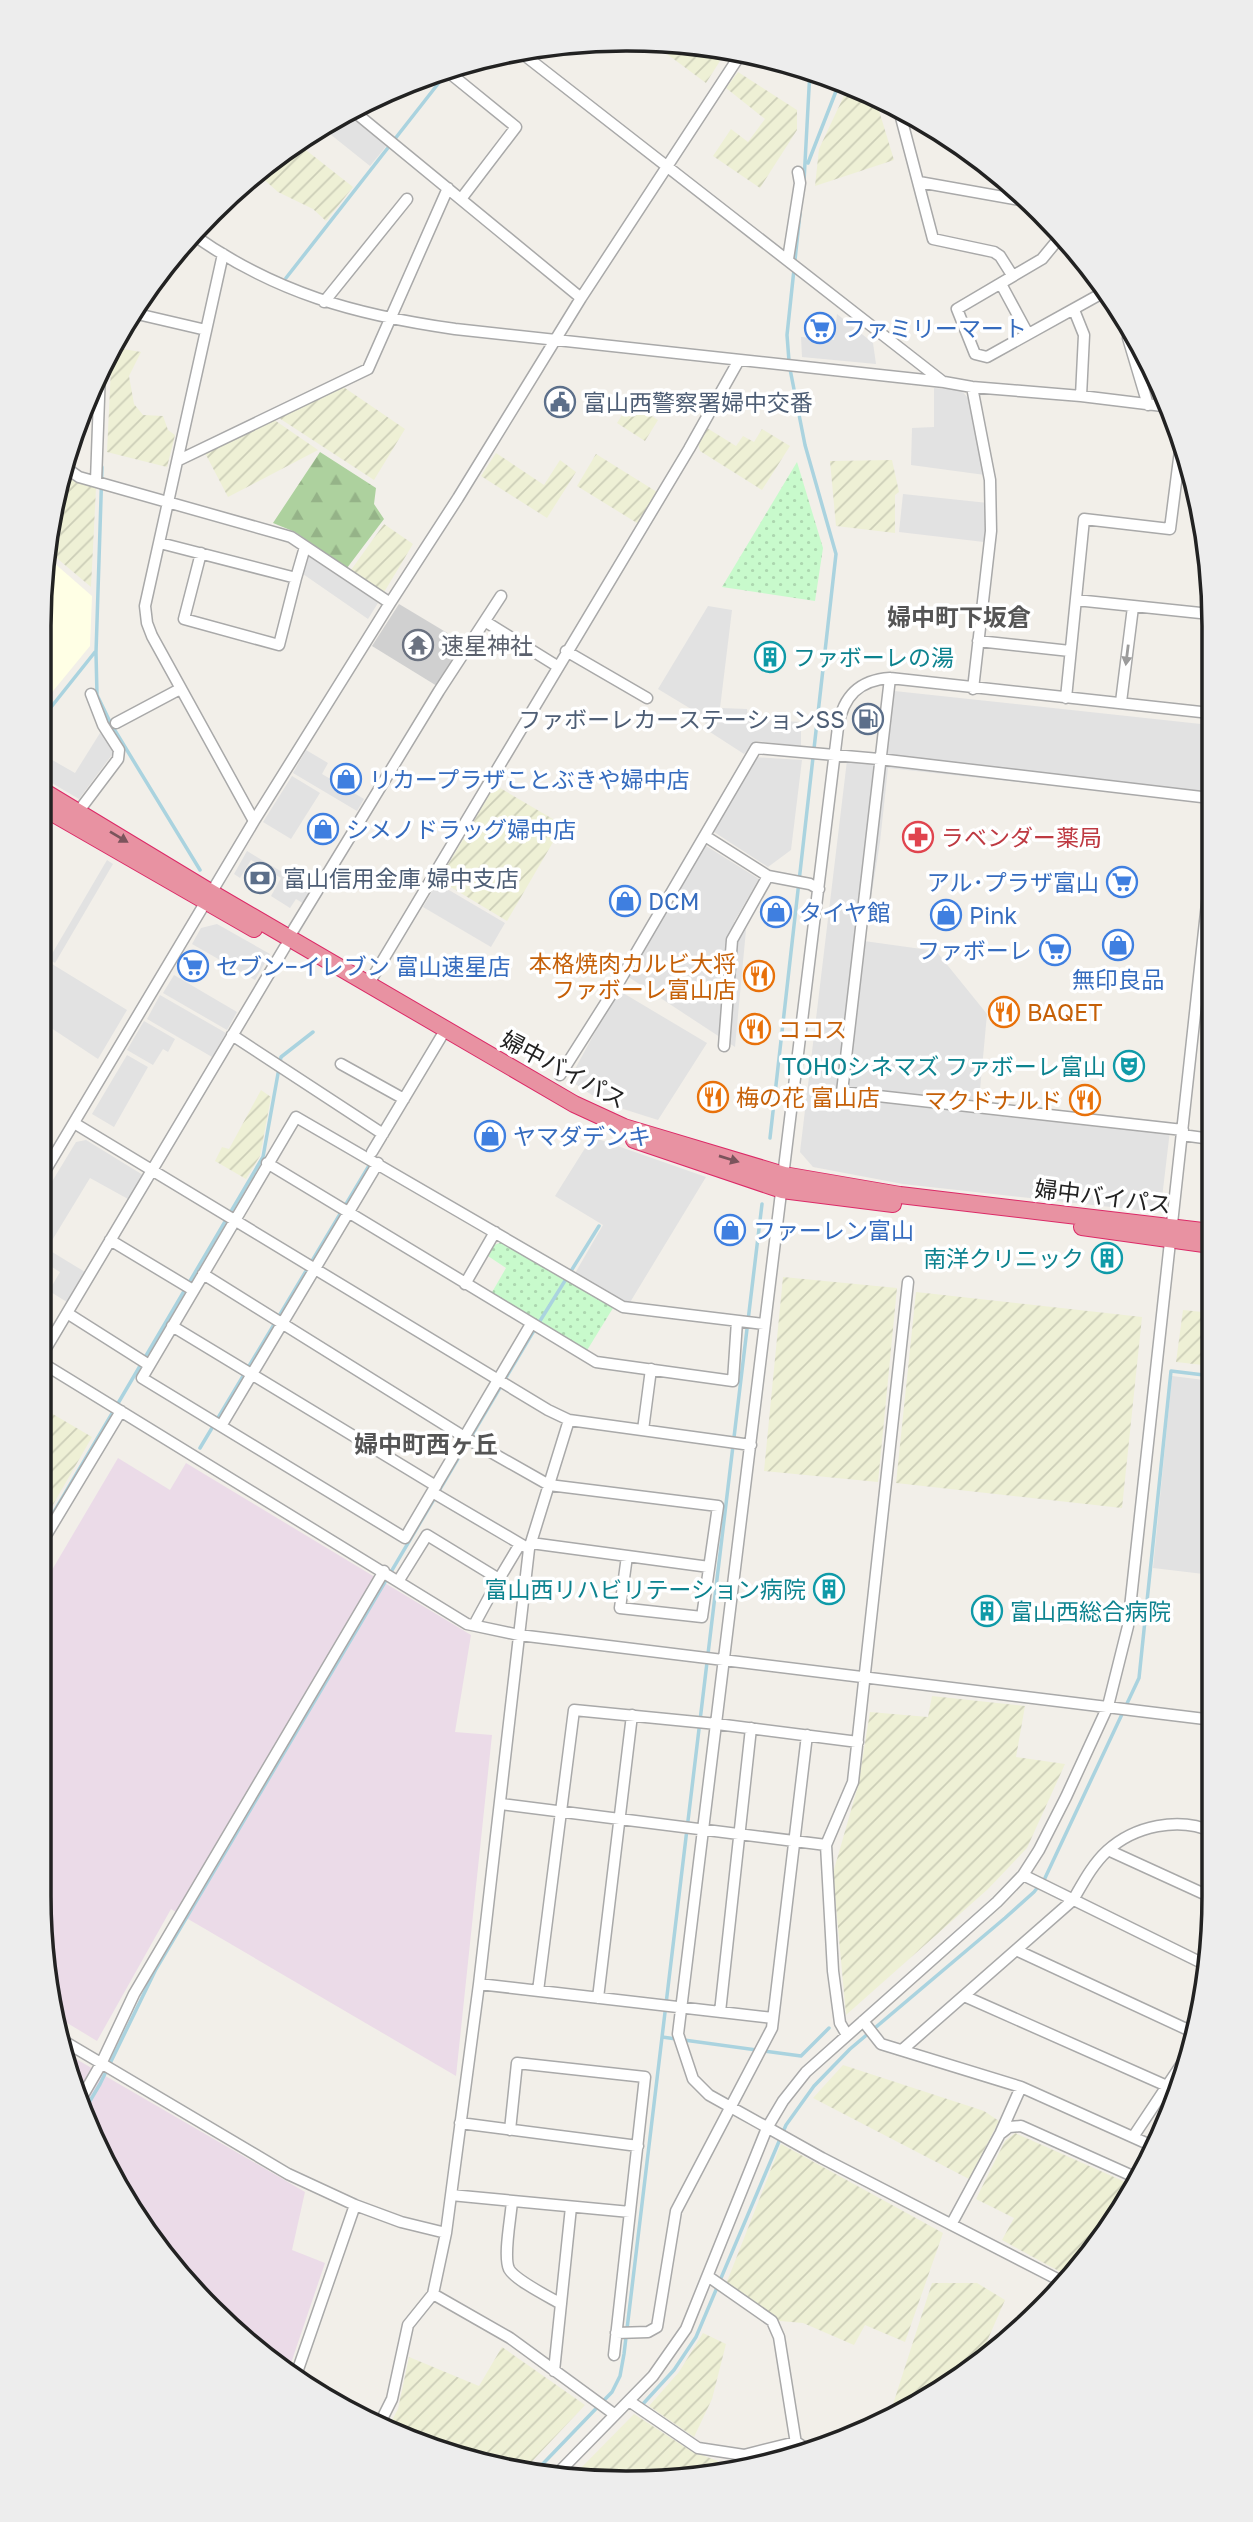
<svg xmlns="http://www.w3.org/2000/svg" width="1253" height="2522" font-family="'Golos Text','Noto Sans JP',sans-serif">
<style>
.industrial{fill:#ebdbe8}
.education{fill:#ffffe5}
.religious{fill:#d0d0d0}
.farmland{fill:url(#farmland-furrows)}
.forest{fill:url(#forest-firs)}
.park{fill:url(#park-dots)}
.parking{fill:#e2e2e2}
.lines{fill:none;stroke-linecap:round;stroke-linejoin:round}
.stream{stroke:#aad3df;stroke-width:3.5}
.minor-casing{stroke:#a9a9a9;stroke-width:13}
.highway-casing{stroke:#dc2a67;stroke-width:18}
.minor{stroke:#fff;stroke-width:10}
.highway{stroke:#e892a2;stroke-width:16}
.oneway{fill:#9c9c9c}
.oneway2{fill:#7b545c}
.labels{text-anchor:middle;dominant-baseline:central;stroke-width:7;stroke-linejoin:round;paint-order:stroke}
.shop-label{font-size:23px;fill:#366cbe;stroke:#fff;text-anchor:start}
.service-label{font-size:23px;fill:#4e5e75;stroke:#fff;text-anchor:start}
.worship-label{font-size:23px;fill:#5b616d;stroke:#fff;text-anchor:start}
.culture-label{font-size:23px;fill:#0d838f;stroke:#fff;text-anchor:end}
.health-label{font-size:23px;fill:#be3a42;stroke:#fff;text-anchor:start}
.food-label{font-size:23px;fill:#c56008;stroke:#fff;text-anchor:start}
.street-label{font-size:23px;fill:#222;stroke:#fff}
.neighbourhood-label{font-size:24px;font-weight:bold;fill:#555;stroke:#fff}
.rim{fill:none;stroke:#222;stroke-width:3.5}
</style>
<defs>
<pattern id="farmland-furrows" width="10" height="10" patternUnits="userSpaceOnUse" patternTransform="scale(1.75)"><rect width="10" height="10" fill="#eef0d5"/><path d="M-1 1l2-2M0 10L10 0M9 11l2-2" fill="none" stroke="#ccceb7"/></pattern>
<pattern id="forest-firs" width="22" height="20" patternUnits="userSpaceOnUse" patternTransform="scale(1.75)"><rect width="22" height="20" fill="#add19e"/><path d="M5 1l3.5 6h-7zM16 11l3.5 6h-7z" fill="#95b388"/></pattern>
<pattern id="park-dots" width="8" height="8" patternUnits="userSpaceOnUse" patternTransform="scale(1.75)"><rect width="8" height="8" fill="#c8facc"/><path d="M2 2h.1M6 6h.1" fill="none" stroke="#acd6af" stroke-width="1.8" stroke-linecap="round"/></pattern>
</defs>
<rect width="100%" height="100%" fill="#f2efe9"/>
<path class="industrial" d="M118,1458L170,1490L186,1463L471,1635L455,1732L492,1735L456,2076L171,1909L97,2041L59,2018L39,1895V1592Z
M64,2052L305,2192L292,2250L325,2263L288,2372L239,2337L160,2254L70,2085Z"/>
<path class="education" d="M45,555L92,596L90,646L40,707V588Z"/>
<path class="religious" d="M399,604L464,643L437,686L372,646Z"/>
<path class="farmland" d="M648,40H665L696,45L720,61L706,83Z
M738,72L797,110V130L760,188L713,156L731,129L748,142L765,119L726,88Z
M849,85L874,94L894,160L815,186L819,149Z
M297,143L353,187L326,221L313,209L278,192L259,175L268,164Z
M112,347L141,352L129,376L134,404L143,415L163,416L168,430L175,435L167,467L107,452Z
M342,386L405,429L374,480L279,418Z
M630,402L658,420L645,441L617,423Z
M273,419L318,450L228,497L204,451Z
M707,428L736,446L743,436L754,442L762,429L790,446L762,490L700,451L698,443Z
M496,453L544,485L560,460L576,472L547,518L481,476Z
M596,454L657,492L637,523L577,486Z
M892,460L899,492L895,495V533L836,526L830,461Z
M60,471L74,481L96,488L91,587L46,549Z
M384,524L413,544L383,594L351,570Z
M495,785L563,825L507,921L439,880Z
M261,1090L271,1097L260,1156L246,1179L215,1161L222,1147L229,1149Z
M783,1277L897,1288L878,1482L764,1471Z
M916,1292L1142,1317L1122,1508L896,1483Z
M1183,1310L1212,1313V1366L1176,1362Z
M39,1406L92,1437L39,1529Z
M932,1696L1025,1706L1016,1757L1065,1764L1027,1848L988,1889L846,2015L833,1873L858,1786L870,1712L928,1717Z
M843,2065L984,2111L999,2121L969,2179L813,2098Z
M1015,2133L1132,2185L1068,2276L1002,2240L1014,2218L976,2199L1005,2141Z
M781,2144L943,2233L905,2342L865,2325L854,2345L803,2323L780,2321L726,2284Z
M932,2283H977L1005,2300L981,2355L887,2423Z
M703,2333L726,2344L712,2399L694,2437L649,2406L679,2372Z
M502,2347L585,2405L522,2472H511L389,2426L398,2409L409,2357L479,2386Z
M634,2414L691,2451L718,2461V2474L703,2479L575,2474Z"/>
<path class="forest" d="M320,452L376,488L374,504L384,519L347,568L295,532L273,523Z"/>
<path class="park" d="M797,462L823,548L815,601L722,587Z
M502,1242L613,1308L586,1352L491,1294L506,1268L488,1256L494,1245Z"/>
<path class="parking" d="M347,111L388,144L370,166L320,126Z
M837,314L873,343L876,364L802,357L801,337L834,340Z
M934,388L961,390L968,398L985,475L911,465L912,428L934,427Z
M903,494L988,503L984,542L899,532Z
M309,553L378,603L368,619L303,574Z
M708,606L732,610L720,708L747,709L748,719L801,722V746L756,741L744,754L710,732L701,715L658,689Z
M885,690L1210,725V761L1206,802L888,768L880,842L864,941L936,951L987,1014L979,1101L1171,1122L1162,1198L1147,1211L903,1184L813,1167L800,1152L848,752L876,754Z
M100,733L117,748L79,799L40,776V753L75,773Z
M306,750L328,763L322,774L364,799L357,811L293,773Z
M754,757L802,760L791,850L768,867L711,830Z
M292,776L320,793L291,839L263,822Z
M703,844L759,879L734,922L746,930L735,1047L627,976Z
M247,851L312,890L304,904L296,899L290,908L271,896L281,878L251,860L240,878L234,874Z
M107,860L113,864L55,963L49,959Z
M437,883L505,923L491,947L423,907Z
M217,924L270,954L255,980L192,944L201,928Z
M39,956L127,1010L98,1059L39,1020Z
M174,975L237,1012L227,1030L163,993Z
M618,990L707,1043L658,1120L620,1108L592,1095L569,1080Z
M160,995L226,1033L212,1057L147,1019Z
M144,1021L175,1039L168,1052L163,1049L153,1065L127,1050Z
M127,1055L148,1067L114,1127L92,1114Z
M592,1137L706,1177L629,1304L574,1275L603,1225L555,1196Z
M86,1140L143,1175L128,1199L90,1178L48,1247L39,1241V1203L76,1142Z
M39,1244L85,1272L67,1302L49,1291L60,1272L39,1259Z
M1172,1376L1212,1381V1575L1153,1568Z"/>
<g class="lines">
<path class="stream" d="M808,163L840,81
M804,181L810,70
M286,278L452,66
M789,361L787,335L800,213
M105,375L106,356
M102,467L96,653L97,695L111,724L200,870
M40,721L95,652
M770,1138L836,554L805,445L790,369
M200,1448L370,1164
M54,1512L263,1157L281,1057L313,1032
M662,2037L801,2056L829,2028
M84,2111L100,2084L156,1969L530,1337L599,1226
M642,2405L674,2370L696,2337L786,2125L814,2086L850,2049L1005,1918L1034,1892L1045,1878L1139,1678L1171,1371L1212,1376
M534,2473L612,2392L620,2376L624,2354L762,1204"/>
<g class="minor-casing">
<path id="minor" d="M519,51L942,381
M452,75L516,127L461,199
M898,106L933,239L994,252L1000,256L1012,275
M351,109L581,298
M919,182L1026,201
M192,234C275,293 356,315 455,329L944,382L972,387L1081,396L1171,407
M1061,236L1042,259L957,309L975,354L987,357L1106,291
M223,254L145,606L147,623L152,636L254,821
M788,259L800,183L798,172
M1001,284L1028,334
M324,302L407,199
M1074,310L1084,335L1081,396
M133,313L206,330
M1128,338L1148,405
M972,387L990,480L991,531L973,689
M179,460L368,369L448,188
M62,465L79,477L291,537L390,603
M96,481L100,371
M160,543L296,578L305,547
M201,553L184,619L279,645L296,578
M1076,600L1210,614
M486,622L557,666
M978,641L1070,651
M566,651L647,698
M890,678L842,1092L1183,1130
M1066,698L1084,519L1170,529L1181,443
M1121,702L1133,607
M116,723L180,689
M78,812L118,759L119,750L103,725L91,694
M705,836L768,876L810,884L819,889
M289,937L439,691L501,596
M368,985L689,449L739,360
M232,1035L383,1134
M724,1046L732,940L768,876
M341,1064L404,1099
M560,1075L619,982L756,748L879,759L1210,798
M74,1123L548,1410L569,1420L751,1445
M1182,1135L1211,1139
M372,1152L441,1037
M267,1163L596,1362L733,1381L737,1321
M39,1181L254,821L390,603L458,498L581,298L742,52
M110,1240L193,1290
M203,1274L466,1438L549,1485L718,1506L702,1617L620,1608L627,1556
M465,1284L495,1232
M67,1313L149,1365
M531,1324L405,1538L142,1378L296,1117L623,1307L764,1324
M172,1326L436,1486
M39,1360L285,947
M39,1361L467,1624L519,1635L1213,1720
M221,1426L378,1163
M643,1430L651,1369
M432,1492L529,1549
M531,1543L709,1567
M39,1547L121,1411
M499,1579L520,1544
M399,1580L427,1535L499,1579L474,1625
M501,1804L826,1845
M1108,1850L1213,1898
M1023,1875L1208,1966
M1016,1950L1197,2034
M479,1984L773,2018
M538,1991L574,1710L717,1724L858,1742
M964,1996L1167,2086
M598,1998L632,1715
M720,2012L751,1728
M863,2021L881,2044L1021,2087L1157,2148
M847,2035L840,2023L833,1971L826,1845L853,1782L908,1282
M62,2040L288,2174L355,2205L401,2222L446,2233
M902,2050L1073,1900C1083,1883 1092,1865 1107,1851C1134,1826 1179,1816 1213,1832
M79,2102L101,2064L134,1994L384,1571
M460,2123L638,2146
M510,2130L517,2063L645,2077L614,2355
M1001,2132L1021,2087
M1133,2137L1195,2044
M451,2195L630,2212
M512,2201C511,2217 503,2256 509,2269C515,2280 549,2297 561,2304
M952,2223L1000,2134L1009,2127L1021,2126L1137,2178
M709,2277L772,2321L779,2337L797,2450
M1063,2282L822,2158L709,2095L693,2079L678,2034L838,727C843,696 859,680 890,678L1210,713
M433,2294L510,2338L614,2414
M616,2333L648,2332L657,2327L676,2211L772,2028L807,1735
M554,2371L571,2207
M295,2378L355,2205
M629,2401L698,2448L744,2455L796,2442L805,2448
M380,2423L392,2399L408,2325L433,2294L446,2233L479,1984L529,1549L569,1420
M557,2474L653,2376L686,2329L767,2128L783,2101L806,2072L997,1902L1023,1875L1039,1850L1066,1797L1108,1706L1128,1626L1210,876"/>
</g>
<g class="highway-casing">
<path id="highway" d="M40,789L212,893L574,1104L624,1127L784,1175L900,1195L1211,1232
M40,806L254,929
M634,1140L782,1190L893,1204
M1082,1227L1211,1245"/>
</g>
<use href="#minor" class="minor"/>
<use href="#highway" class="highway"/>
</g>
<defs><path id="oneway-solid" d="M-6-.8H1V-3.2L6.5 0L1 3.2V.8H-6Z" transform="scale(1.75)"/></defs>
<use class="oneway" href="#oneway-solid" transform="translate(1127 655) rotate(97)"/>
<g class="oneway2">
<use href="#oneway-solid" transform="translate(119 837) rotate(31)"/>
<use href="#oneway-solid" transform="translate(729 1159) rotate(17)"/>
</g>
<defs>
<g id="supermarket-ring" transform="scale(1.575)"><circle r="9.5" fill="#fff" stroke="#3f7fe0" stroke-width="1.5"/><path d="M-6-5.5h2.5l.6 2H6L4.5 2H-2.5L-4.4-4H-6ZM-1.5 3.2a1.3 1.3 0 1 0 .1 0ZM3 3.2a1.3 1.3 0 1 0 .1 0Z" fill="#3f7fe0"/></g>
<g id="civic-ring" transform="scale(1.575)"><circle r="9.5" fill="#fff" stroke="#5c6f8a" stroke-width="1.5"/><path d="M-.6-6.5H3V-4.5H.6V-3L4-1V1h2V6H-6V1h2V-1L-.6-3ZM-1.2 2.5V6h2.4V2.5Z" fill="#5c6f8a"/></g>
<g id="temple-ring" transform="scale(1.575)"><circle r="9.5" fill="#fff" stroke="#6b7280" stroke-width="1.5"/><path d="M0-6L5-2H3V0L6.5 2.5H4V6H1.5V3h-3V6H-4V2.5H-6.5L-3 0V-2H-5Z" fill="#6b7280"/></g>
<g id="building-ring" transform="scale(1.575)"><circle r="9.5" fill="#fff" stroke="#0f9aa8" stroke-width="1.5"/><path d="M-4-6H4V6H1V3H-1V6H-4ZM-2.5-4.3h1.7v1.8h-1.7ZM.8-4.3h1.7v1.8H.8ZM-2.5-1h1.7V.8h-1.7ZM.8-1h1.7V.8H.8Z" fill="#0f9aa8"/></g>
<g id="fuel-ring" transform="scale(1.575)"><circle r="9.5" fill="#fff" stroke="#5c6f8a" stroke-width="1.5"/><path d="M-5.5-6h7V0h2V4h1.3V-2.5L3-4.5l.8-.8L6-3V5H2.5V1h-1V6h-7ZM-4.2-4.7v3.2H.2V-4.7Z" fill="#5c6f8a"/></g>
<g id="shop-ring" transform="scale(1.575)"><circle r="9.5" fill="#fff" stroke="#3f7fe0" stroke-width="1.5"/><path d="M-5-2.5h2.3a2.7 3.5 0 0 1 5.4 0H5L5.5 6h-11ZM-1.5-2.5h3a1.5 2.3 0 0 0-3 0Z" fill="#3f7fe0"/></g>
<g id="pharmacy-ring" transform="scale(1.575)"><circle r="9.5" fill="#fff" stroke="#e0444e" stroke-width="1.5"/><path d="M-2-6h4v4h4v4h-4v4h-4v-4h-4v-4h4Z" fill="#e0444e"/></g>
<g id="bank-ring" transform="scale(1.575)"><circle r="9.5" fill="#fff" stroke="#5c6f8a" stroke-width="1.5"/><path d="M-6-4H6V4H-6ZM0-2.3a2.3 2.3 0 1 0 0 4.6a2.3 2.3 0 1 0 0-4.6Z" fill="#5c6f8a"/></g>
<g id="restaurant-ring" transform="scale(1.575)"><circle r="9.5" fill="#fff" stroke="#e8710a" stroke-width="1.5"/><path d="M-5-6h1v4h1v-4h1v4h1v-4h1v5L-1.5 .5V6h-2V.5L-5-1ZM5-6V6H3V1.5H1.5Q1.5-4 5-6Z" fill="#e8710a"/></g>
<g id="theatre-ring" transform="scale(1.575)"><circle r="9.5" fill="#fff" stroke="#0f9aa8" stroke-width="1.5"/><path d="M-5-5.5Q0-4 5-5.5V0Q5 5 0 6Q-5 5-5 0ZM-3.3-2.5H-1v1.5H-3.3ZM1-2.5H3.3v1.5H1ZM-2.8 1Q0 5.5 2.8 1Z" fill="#0f9aa8"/></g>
</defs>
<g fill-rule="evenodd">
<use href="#supermarket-ring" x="820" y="328"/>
<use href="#civic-ring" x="560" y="402"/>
<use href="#temple-ring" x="418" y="645"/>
<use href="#building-ring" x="770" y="657"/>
<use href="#fuel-ring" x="868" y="719"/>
<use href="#shop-ring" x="346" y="779"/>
<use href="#shop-ring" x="323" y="829"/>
<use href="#pharmacy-ring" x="918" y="837"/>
<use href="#bank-ring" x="260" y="878"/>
<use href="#supermarket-ring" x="1122" y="882"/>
<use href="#shop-ring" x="625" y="901"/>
<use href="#shop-ring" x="776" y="912"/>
<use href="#shop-ring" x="946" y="915"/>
<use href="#shop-ring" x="1118" y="945"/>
<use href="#supermarket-ring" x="1055" y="950"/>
<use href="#supermarket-ring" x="193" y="966"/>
<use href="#restaurant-ring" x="759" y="976"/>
<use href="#restaurant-ring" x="1004" y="1012"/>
<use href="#restaurant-ring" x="755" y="1029"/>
<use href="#theatre-ring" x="1129" y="1066"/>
<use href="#restaurant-ring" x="713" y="1097"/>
<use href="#restaurant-ring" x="1085" y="1100"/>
<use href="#shop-ring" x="490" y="1136"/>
<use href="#shop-ring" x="730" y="1230"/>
<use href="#building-ring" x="1107" y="1258"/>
<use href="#building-ring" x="829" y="1589"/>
<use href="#building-ring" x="987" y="1611"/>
</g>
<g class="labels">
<g class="shop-label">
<text x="843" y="328">ファミリーマート</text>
<text x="369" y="779">リカープラザことぶきや婦中店</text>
<text x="346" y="829">シメノドラッグ婦中店</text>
<text x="1099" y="882" text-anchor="end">アル･プラザ富山</text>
<text x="648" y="901">DCM</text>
<text x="799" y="912">タイヤ館</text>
<text x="969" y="915">Pink</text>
<text x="1032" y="950" text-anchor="end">ファボーレ</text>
<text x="216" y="966">セブン−イレブン 富山速星店</text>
<text x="1118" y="979" text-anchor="middle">無印良品</text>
<text x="513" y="1136">ヤマダデンキ</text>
<text x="753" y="1230">ファーレン富山</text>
</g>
<g class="service-label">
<text x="583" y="402">富山西警察署婦中交番</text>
<text x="845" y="719" text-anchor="end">ファボーレカーステーションSS</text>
<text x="283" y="878">富山信用金庫 婦中支店</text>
</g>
<g class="worship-label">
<text x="441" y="645">速星神社</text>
</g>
<g class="culture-label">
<text x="793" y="657" text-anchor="start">ファボーレの湯</text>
<text x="1106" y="1066">TOHOシネマズ ファボーレ富山</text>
<text x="1084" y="1258">南洋クリニック</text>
<text x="806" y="1589">富山西リハビリテーション病院</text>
<text x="1010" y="1611" text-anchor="start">富山西総合病院</text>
</g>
<g class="health-label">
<text x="941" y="837">ラベンダー薬局</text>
</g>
<g class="food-label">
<text x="736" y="963" text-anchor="end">本格焼肉カルビ大将<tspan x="736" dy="26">ファボーレ富山店</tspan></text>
<text x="1027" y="1012">BAQET</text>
<text x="778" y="1029">ココス</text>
<text x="736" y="1097">梅の花 富山店</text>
<text x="1062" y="1100" text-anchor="end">マクドナルド</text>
</g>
<g class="street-label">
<text transform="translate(564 1069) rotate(28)">婦中バイパス</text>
<text transform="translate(1103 1196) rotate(7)">婦中バイパス</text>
</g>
<g class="neighbourhood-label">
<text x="959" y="616">婦中町下坂倉</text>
<text x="426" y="1443">婦中町西ヶ丘</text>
</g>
</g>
<path d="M0 0H1253V2522H0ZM626 51H627A575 575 0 0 1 1202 626V1896A575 575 0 0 1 627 2471H626A575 575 0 0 1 51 1896V626A575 575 0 0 1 626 51Z" fill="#ededed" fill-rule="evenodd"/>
<path class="rim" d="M626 51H627A575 575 0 0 1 1202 626V1896A575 575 0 0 1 627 2471H626A575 575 0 0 1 51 1896V626A575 575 0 0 1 626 51Z"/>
</svg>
